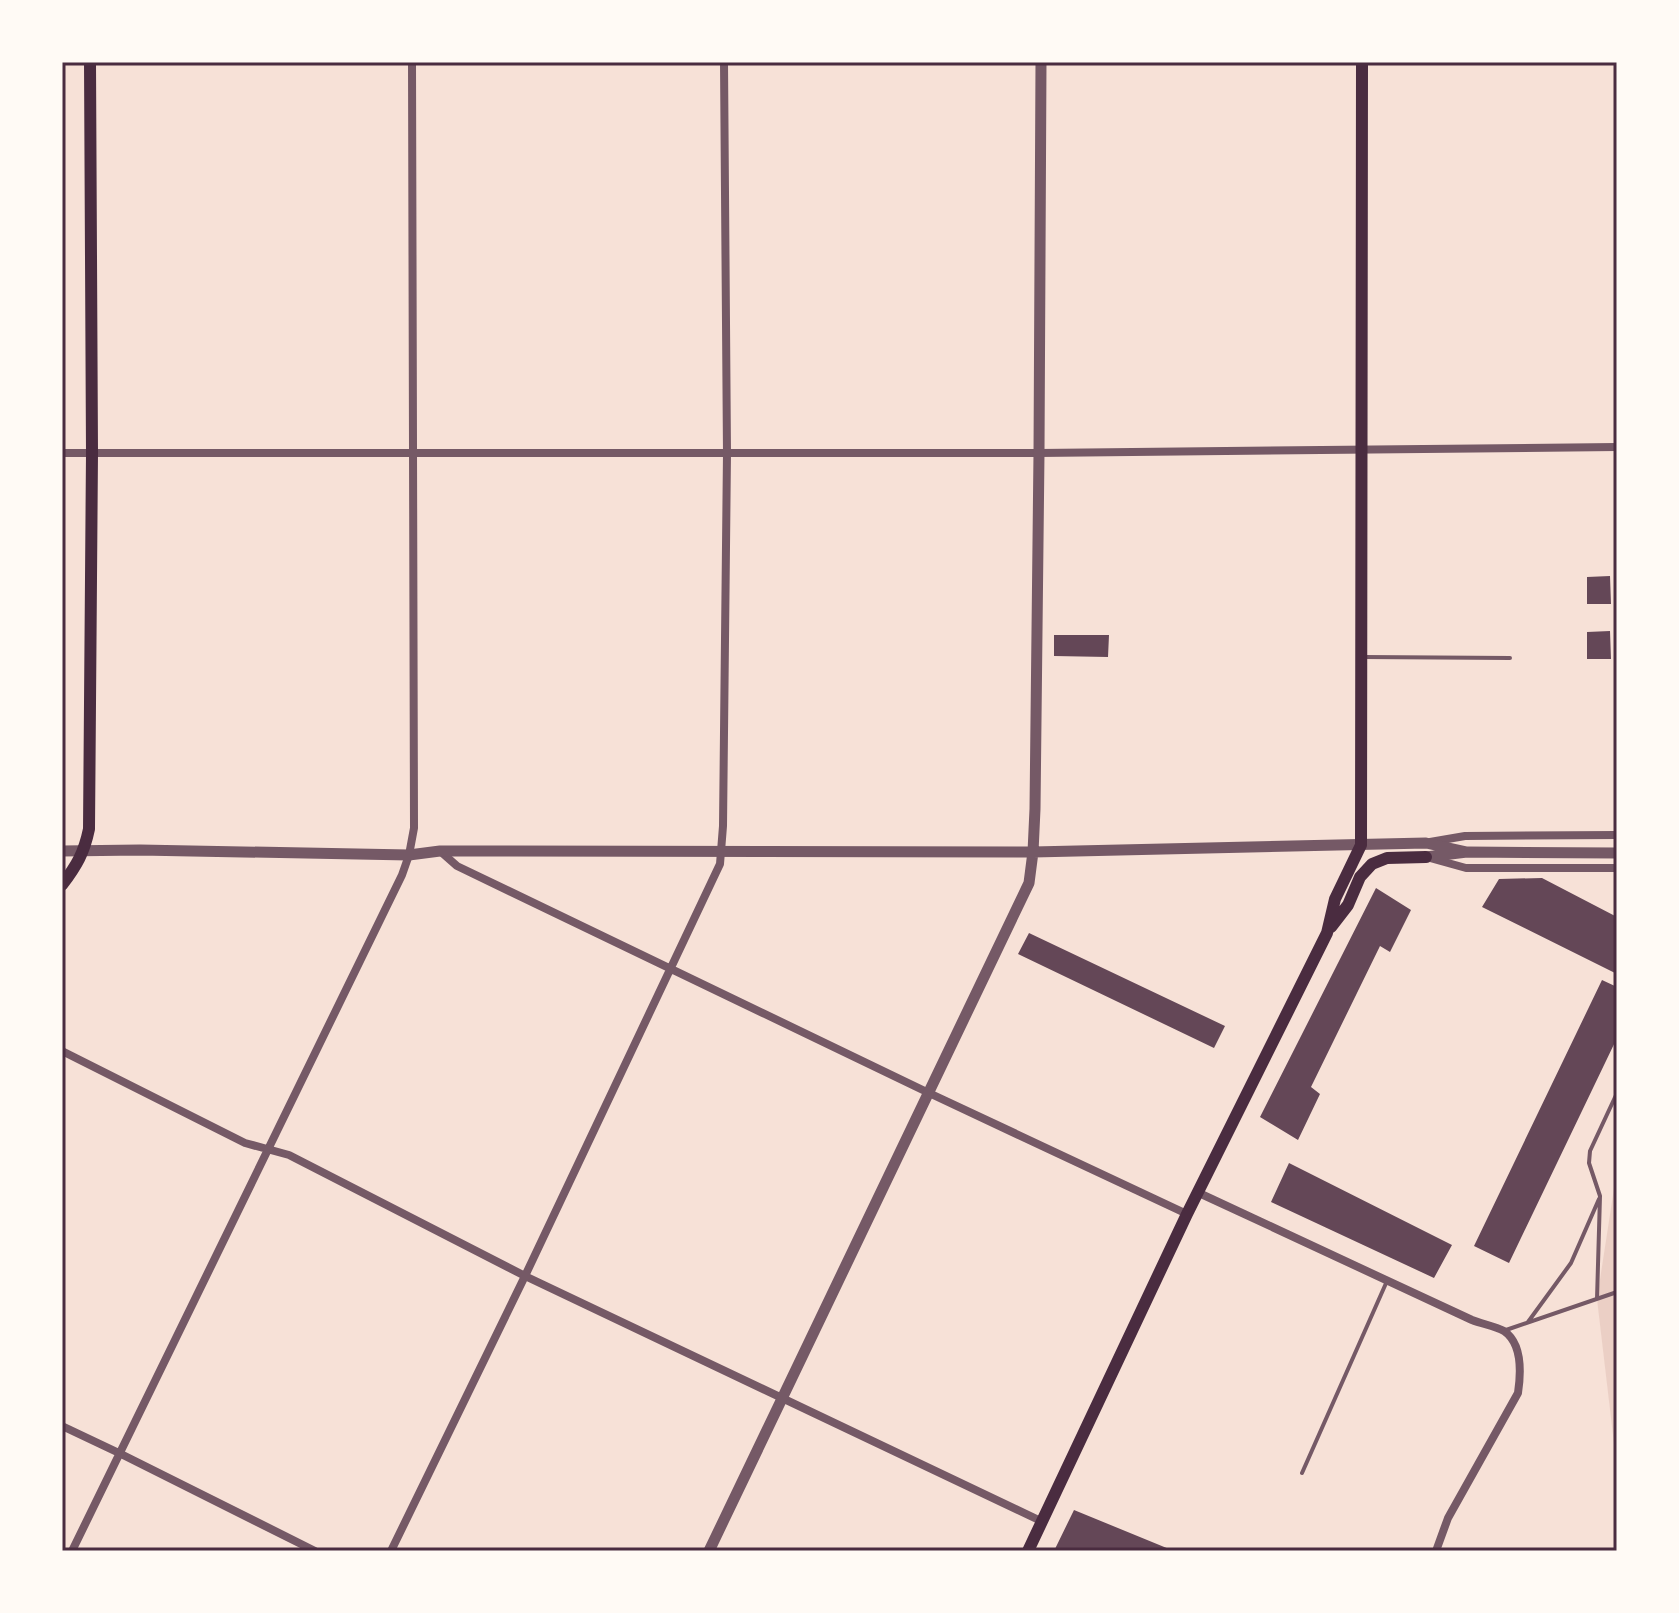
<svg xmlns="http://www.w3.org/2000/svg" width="1679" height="1613" font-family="'Alegreya Sans',sans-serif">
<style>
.green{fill:#ebcfc5}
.building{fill:#644757}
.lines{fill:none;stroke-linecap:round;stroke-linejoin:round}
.service{stroke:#755966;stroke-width:4}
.minor{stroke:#755966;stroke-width:8}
.tertiary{stroke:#755966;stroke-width:11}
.secondary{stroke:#4a2c40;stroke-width:12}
.neatline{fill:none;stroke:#4a2c40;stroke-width:3}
</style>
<rect width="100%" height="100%" fill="#f7e1d7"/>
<path class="green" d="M1617,1169V1469L1597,1299Z"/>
<path class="building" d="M1610,576L1611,604H1587V577Z
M1610,631L1611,659H1587V632Z
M1054,635H1109L1108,657L1054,656Z
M1542,878L1617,917V974L1482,907L1499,879Z
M1376,888L1411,910L1390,952L1380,946L1311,1087L1320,1094L1298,1140L1260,1117Z
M1029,933L1225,1026L1214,1048L1018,954Z
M1602,980L1617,987V1038L1509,1263L1474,1246Z
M1289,1163L1452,1245L1434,1278L1271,1202Z
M1074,1510L1174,1551H1054Z"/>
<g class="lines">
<path class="service" d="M1364,657L1510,658
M1597,1299L1600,1196L1589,1163L1590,1151L1617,1093
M1528,1322L1571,1263L1599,1199
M1506,1330L1617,1292
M1302,1473L1387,1281"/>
<path class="minor" d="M62,453H1039L1617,447
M1430,842L1465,836L1617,835
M440,851L457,866L929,1093L1187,1214
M1430,858L1466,868H1617
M62,1051L245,1143L289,1155L525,1276L1043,1522
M1199,1193L1472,1320C1482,1324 1495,1326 1504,1331C1523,1344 1521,1373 1518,1393L1448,1518L1436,1551
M62,1426L119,1453L315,1551
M72,1551L402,875L409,855L414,828L412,62
M391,1551L525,1276L720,864L723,826L727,453L724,62"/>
<path class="tertiary" d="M62,851L140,850L409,855L440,851L1033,852L1426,843L1467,852
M1426,857L1467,852L1617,853
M709,1551L1029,883L1033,852L1035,809L1039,453L1041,62"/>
<path class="secondary" d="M62,885C77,865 84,853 89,829L92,453L90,62
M1331,927L1348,905L1360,877L1372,864L1387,858L1426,857
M1028,1551L1187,1214L1327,933L1335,899L1361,845L1362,62"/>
</g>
<rect width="1679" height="1613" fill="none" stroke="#fffaf5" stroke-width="128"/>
<rect x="64" y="64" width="1551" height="1485" class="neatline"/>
</svg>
